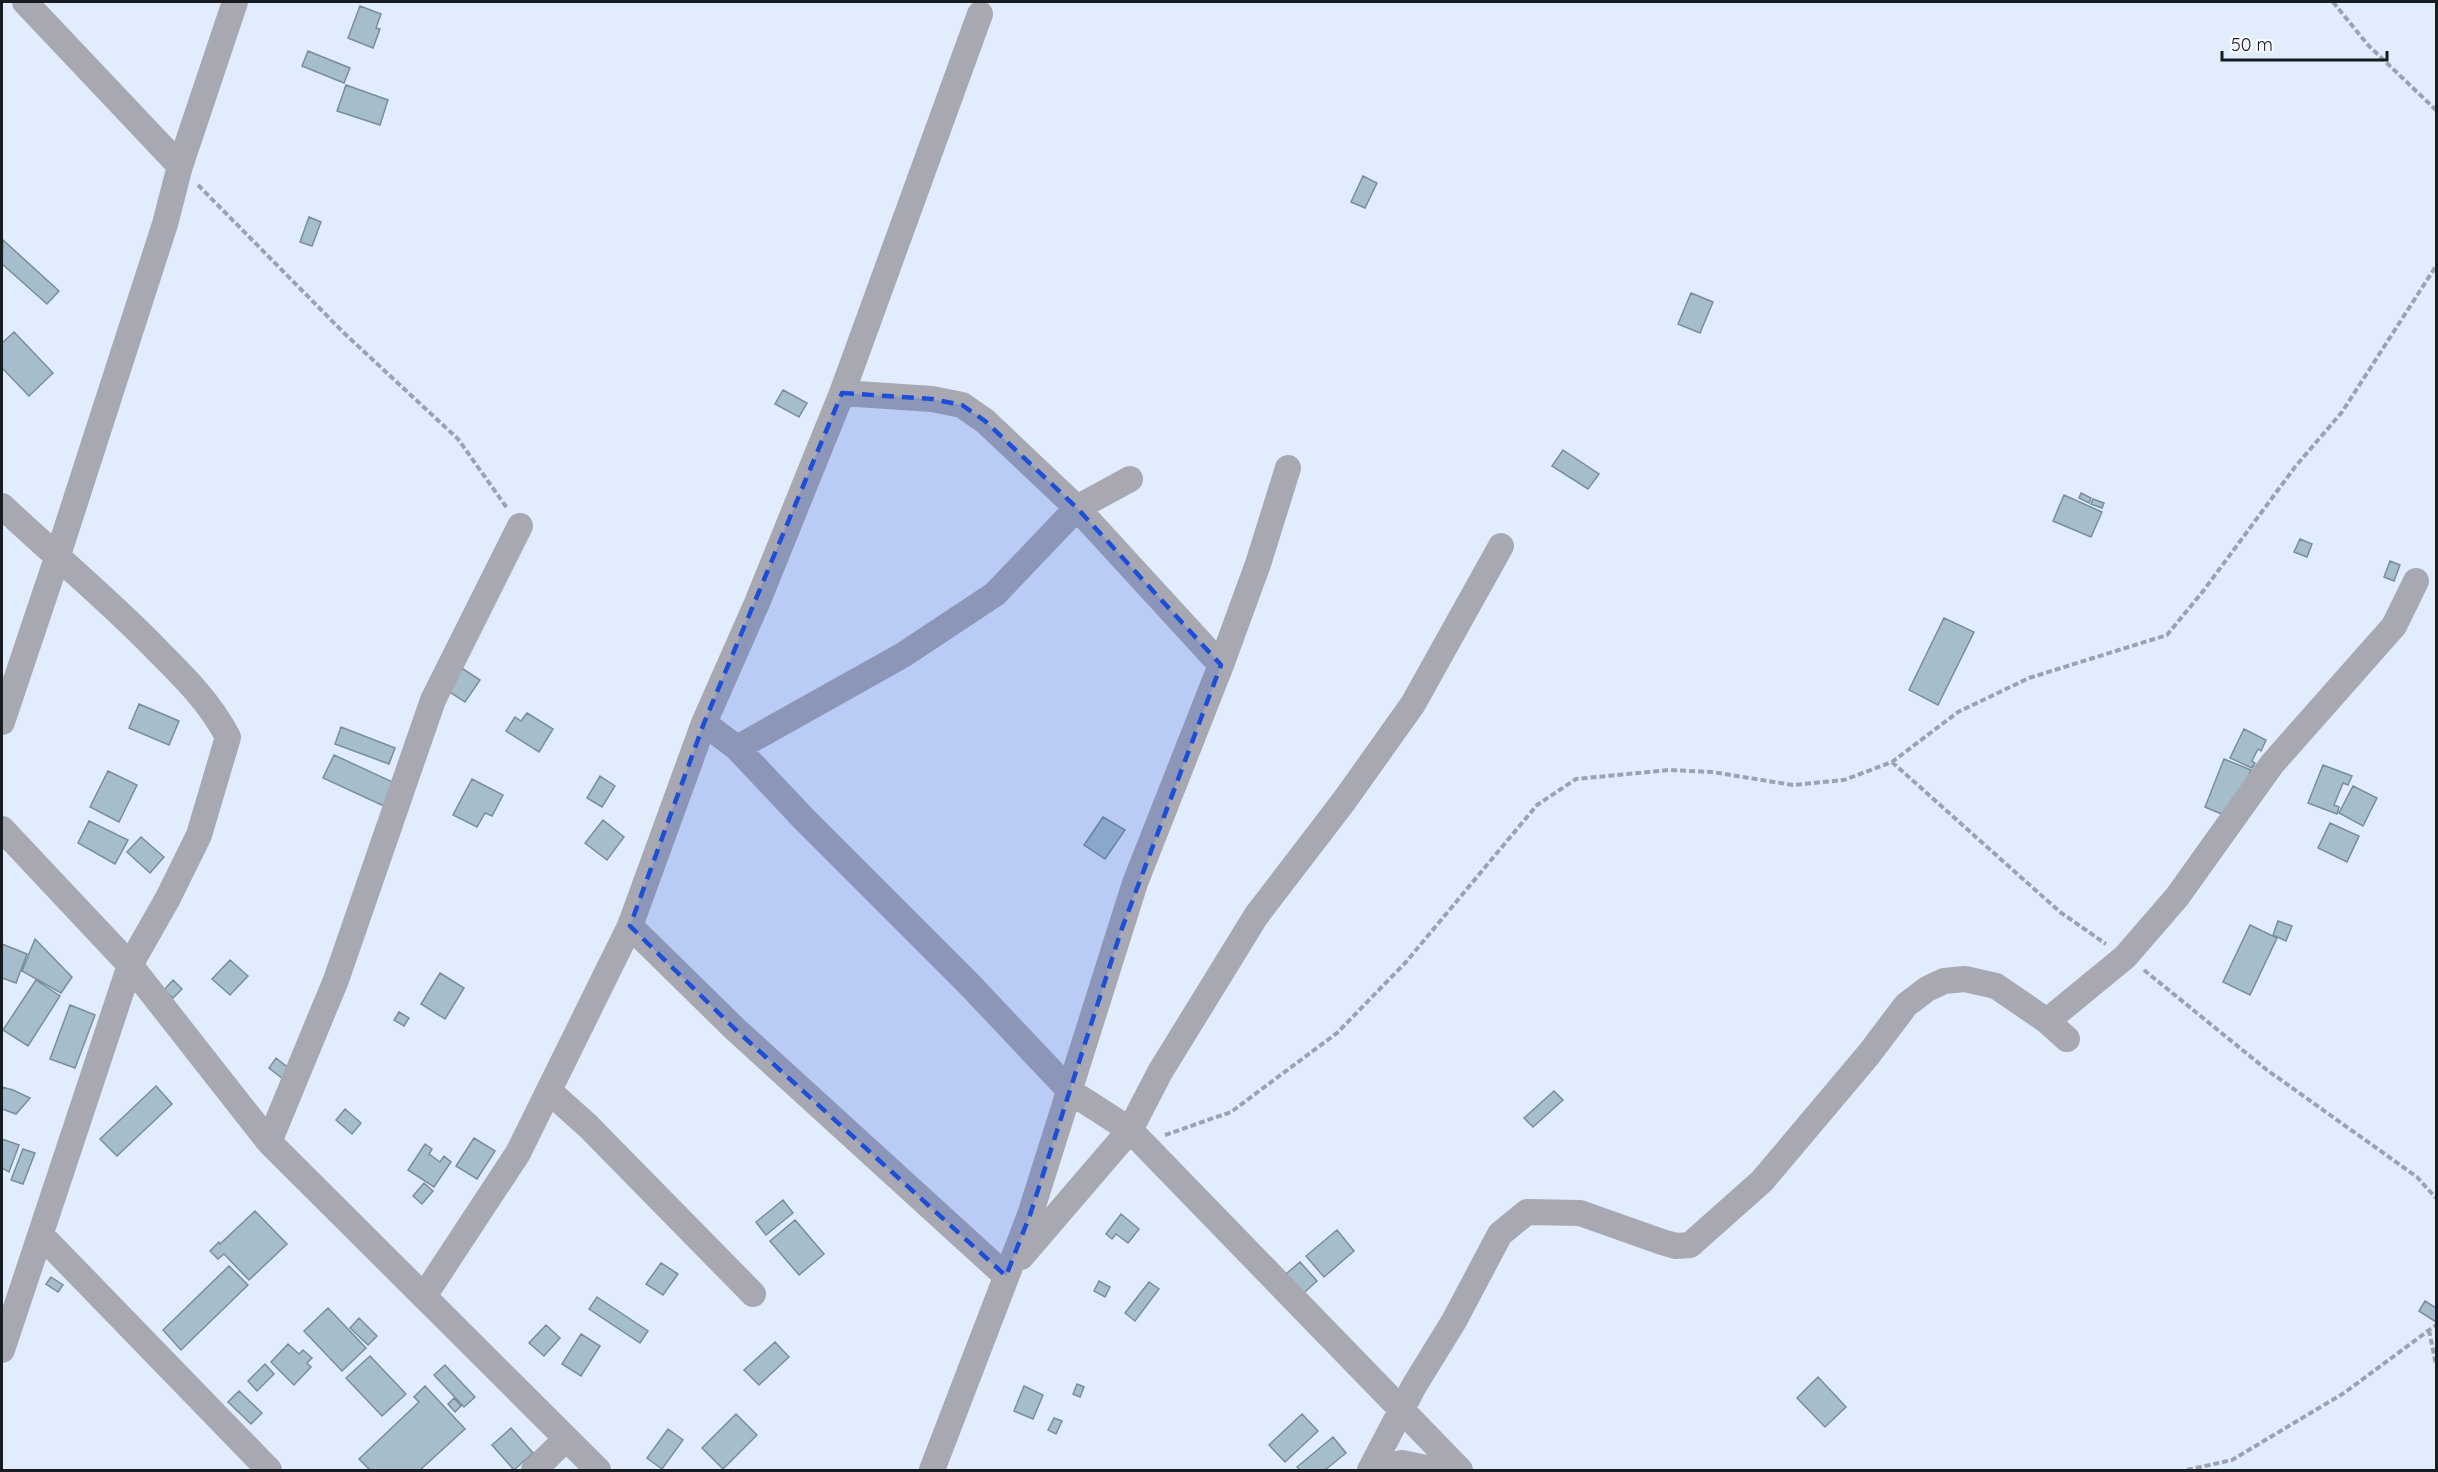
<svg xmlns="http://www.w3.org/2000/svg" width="2438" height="1472" font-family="Quicksand,sans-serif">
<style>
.building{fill:#a6bdcb;stroke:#798e9c;stroke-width:1.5}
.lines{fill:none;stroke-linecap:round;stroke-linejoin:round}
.path{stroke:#9aa3b1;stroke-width:4;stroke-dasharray:6 3;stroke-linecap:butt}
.street{stroke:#a7a8b2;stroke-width:26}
.marked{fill:#1d4ed8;fill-opacity:0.2;stroke:#1d4ed8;stroke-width:4.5;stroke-dasharray:12 8;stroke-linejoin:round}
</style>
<rect width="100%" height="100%" fill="#e1ecfd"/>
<path class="building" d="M360,6L381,14L376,28L380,29L373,48L348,38Z
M308,51L350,68L344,83L302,66Z
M346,85L388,100L380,125L337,111Z
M1363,176L1377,183L1365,208L1351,202Z
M309,217L321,222L312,246L300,242Z
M3,240L59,291L47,304L2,264Z
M1691,293L1713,302L1700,333L1678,324Z
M14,332L53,373L29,396L2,368V343Z
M783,390L807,403L799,417L775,404Z
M1563,450L1599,474L1588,489L1552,466Z
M2081,493L2091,498L2089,503L2079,498Z
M2064,495L2102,512L2091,537L2053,521Z
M2093,499L2104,503L2102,508L2091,504Z
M2300,539L2312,544L2307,557L2294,552Z
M2390,561L2400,565L2394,581L2384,577Z
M1944,618L1974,632L1938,705L1909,690Z
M460,667L480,680L465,702L445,689Z
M139,704L179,721L169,745L129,728Z
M527,713L553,729L539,752L506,731L515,717L521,721Z
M341,727L395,748L389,764L335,744Z
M2244,729L2266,740L2261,751L2258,749L2252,761L2255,763L2252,768L2230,758Z
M334,755L397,784L386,807L323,778Z
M2224,759L2251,770L2231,818L2205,807Z
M2323,765L2352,776L2348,785L2343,783L2334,805L2339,807L2337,814L2308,803Z
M108,771L137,785L119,822L90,807Z
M600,776L615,786L602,807L587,798Z
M472,779L503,795L492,816L485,813L477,827L453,815Z
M2353,786L2377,798L2363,826L2339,813Z
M1103,817L1125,830L1105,859L1084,845Z
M603,820L624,837L607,860L585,843Z
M89,821L128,840L115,864L78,843Z
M2330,823L2359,836L2347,862L2318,848Z
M141,837L164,857L150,873L127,852Z
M2278,921L2292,926L2286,941L2273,935Z
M2250,925L2277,938L2250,995L2223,982Z
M35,939L72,977L61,993L22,971Z
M2,944L27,954L16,983L2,978Z
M230,960L248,976L230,995L212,979Z
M440,973L464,988L445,1019L421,1004Z
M36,980L60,996L28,1046L3,1030Z
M173,980L182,989L173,998L164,990Z
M70,1005L95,1015L75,1068L50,1059Z
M399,1012L409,1018L404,1026L394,1020Z
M276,1058L290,1069L283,1079L269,1068Z
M156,1086L172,1104L117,1156L100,1139Z
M2,1087L13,1090L30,1098L16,1114L2,1109Z
M1554,1091L1563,1100L1533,1127L1524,1118Z
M345,1109L361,1123L352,1134L336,1120Z
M474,1138L495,1151L477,1179L456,1166Z
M2,1139L19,1145L9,1172L2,1168Z
M425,1144L432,1149L429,1154L440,1162L444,1156L451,1162L434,1187L408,1170Z
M23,1149L35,1153L23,1184L11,1180Z
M424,1183L433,1191L422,1204L413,1196Z
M783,1200L793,1213L766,1235L756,1222Z
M255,1211L287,1244L249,1280L224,1254L218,1259L210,1251L219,1242L220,1244Z
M1121,1214L1139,1229L1128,1243L1116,1234L1112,1239L1106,1234Z
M795,1220L824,1254L799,1275L770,1241Z
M1337,1230L1354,1251L1324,1277L1306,1256Z
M1300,1262L1317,1281L1297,1299L1280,1279Z
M661,1263L678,1274L663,1295L646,1284Z
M229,1266L248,1285L181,1350L163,1330Z
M51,1277L63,1285L58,1292L46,1284Z
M1099,1281L1110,1287L1105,1297L1094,1291Z
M1149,1282L1159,1289L1135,1321L1125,1313Z
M597,1297L648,1331L640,1343L589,1309Z
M2425,1301L2436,1308V1322L2419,1311Z
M328,1308L366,1348L342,1371L304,1331Z
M359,1318L377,1336L368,1345L350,1328Z
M546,1325L560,1338L544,1356L529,1343Z
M581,1334L600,1346L581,1376L562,1364Z
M775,1342L789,1357L759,1385L744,1370Z
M288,1344L299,1354L303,1350L312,1358L307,1363L311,1367L294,1385L271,1362Z
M370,1356L406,1394L382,1416L346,1378Z
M265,1364L274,1374L257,1391L248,1381Z
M445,1365L475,1397L464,1407L434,1375Z
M1818,1377L1846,1407L1825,1427L1797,1398Z
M1077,1384L1084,1387L1080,1397L1073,1394Z
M425,1386L465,1429L420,1470H370L359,1459L419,1402L414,1397Z
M1024,1386L1043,1395L1033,1419L1014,1411Z
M239,1391L262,1413L251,1424L228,1402Z
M454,1398L461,1406L455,1412L448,1404Z
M736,1414L757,1435L723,1469L702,1448Z
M1302,1414L1318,1431L1285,1462L1269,1445Z
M1054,1418L1062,1421L1056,1434L1048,1430Z
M511,1428L533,1453L514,1470L492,1445Z
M668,1429L683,1440L662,1469L647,1458Z
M1333,1437L1346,1453L1325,1470H1300L1297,1467Z"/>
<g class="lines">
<path class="path" d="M2333,2L2368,45L2436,110
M198,185L344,333L458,439L507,508
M1892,762L2060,912L2106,944
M2144,970L2267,1070L2417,1177L2436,1198
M1165,1135L1231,1112L1337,1033L1406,962L1537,805L1576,779L1669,770L1712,772L1793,785L1844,780L1892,762L1958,712L2029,678L2167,635L2204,590L2295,467L2342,412L2436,266
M2429,1330L2436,1365
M2187,1470L2232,1460L2344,1393L2436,1325"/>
<path class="street" d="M25,2L180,166
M842,393L932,399L962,405L985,421L1077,508L1221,665
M2,506C54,555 109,600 159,652C186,679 210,703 228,737L199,835L168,898L130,965L2,1350
M2,722L57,558L165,224L180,166L235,2
M704,723L737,748L804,819L968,983L1071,1092L1130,1130L1460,1470
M737,748L903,655L995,594L1077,508L1130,479
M2,829L130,965L269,1142L598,1470
M630,926L735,1029L1006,1276
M2047,1021L2125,957L2177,897L2272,764L2394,626L2416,581
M549,1091L588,1126L753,1294
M269,1142L336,980L433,700L520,526
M41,1235L269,1470
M1021,1257L1130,1130L1160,1072L1256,916L1344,801L1413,704L1501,546
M424,1296L518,1153L630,926L704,723L757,603L842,393L980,14
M534,1470L566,1439
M932,1470L1030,1215L1135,883L1221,665L1258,564L1288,468
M1370,1470L1414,1386L1454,1321L1500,1234L1527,1212L1580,1213L1662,1242L1676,1246L1690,1245L1762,1181L1869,1054L1906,1005L1927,989L1944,981L1965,979L1996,986L2047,1021L2067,1039
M1372,1470L1402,1463L1436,1470"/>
</g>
<path class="marked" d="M842,393L932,399L962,405L985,421L1077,508L1221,665L1121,931L1030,1215L1006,1276L735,1029L630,926L704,723Z"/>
<rect width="2438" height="1472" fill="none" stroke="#171c23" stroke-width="6"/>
<path d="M2222 51v9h165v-9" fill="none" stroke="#171c23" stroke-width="3"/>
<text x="2231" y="51" font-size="18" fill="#171c23" stroke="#f6f9fd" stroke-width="4.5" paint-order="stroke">50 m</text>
</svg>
